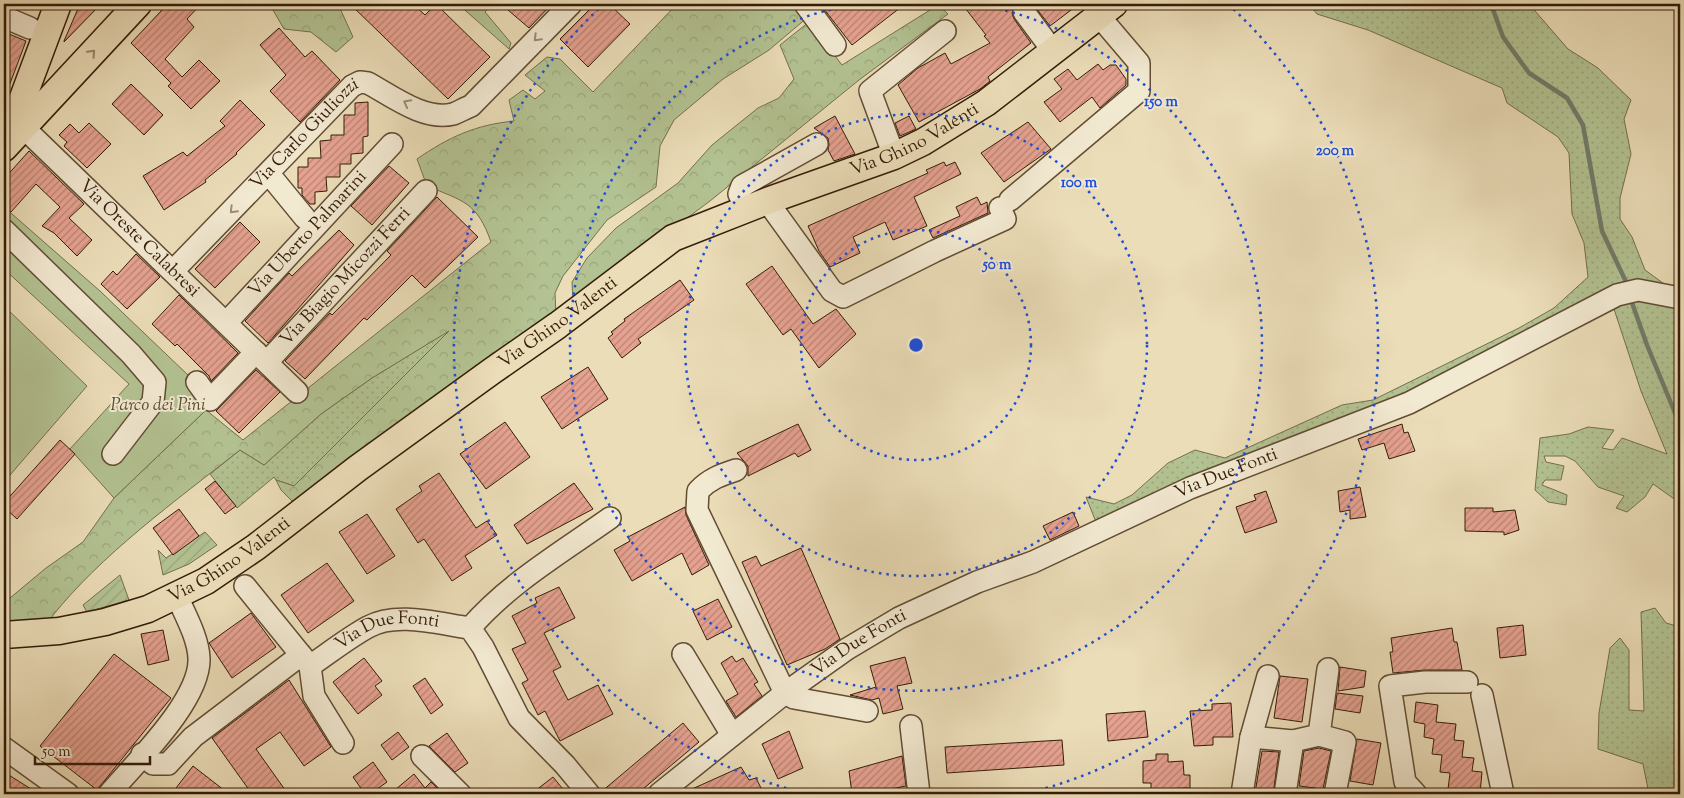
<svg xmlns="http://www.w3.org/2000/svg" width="1684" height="798" font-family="'Sorts Mill Goudy',serif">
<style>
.grass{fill:url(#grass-dots);stroke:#746f4d}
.forest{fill:url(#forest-crowns);stroke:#746f4d}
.park{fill:#b3c292;stroke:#746f4d}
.garden{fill:url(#garden-furrows);stroke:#746f4d}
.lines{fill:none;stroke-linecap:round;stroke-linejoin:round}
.stream{stroke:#717c6a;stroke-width:4.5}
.building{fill:url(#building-hatch);stroke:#341c08}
.minor-casing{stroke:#624c34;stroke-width:24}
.major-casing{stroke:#341c08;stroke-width:29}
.minor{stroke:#f2e9d1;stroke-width:21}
.major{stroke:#ebddb8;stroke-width:26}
.oneway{stroke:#9c8d77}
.oneway2{stroke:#998669}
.ring{fill:none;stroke:#1d4ed8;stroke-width:2.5;stroke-dasharray:2.5 5}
.labels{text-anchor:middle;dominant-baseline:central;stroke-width:4;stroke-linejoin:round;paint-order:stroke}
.street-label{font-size:18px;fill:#341c08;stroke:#f2e9d1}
.park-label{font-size:18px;font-style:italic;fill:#5a4e31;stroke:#f2e9d1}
.centre{fill:#1d4ed8;stroke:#f2e9d1;stroke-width:2.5}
.ring-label{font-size:15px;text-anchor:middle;font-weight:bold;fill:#1d4ed8;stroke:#f2e9d1;stroke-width:4;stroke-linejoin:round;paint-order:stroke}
</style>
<defs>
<pattern id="grass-dots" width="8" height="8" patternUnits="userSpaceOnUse" patternTransform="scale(1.25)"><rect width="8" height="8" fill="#b3c292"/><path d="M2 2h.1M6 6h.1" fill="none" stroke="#9ba67c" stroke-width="1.8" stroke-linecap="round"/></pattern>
<pattern id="forest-crowns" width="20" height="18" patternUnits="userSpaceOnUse" patternTransform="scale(1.25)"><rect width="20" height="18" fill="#b3c292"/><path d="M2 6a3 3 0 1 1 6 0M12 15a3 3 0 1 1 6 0" fill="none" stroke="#9ba67c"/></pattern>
<pattern id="garden-furrows" width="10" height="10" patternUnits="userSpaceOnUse" patternTransform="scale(1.25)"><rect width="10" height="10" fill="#b3c292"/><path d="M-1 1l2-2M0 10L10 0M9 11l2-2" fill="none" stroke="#9ba67c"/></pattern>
<pattern id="building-hatch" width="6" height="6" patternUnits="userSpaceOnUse" patternTransform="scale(1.25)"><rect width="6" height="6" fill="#e6a291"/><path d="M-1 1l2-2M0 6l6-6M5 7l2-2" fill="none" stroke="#bb8374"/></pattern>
</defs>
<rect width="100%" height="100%" fill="#ebddb8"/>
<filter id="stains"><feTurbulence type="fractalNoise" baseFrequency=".004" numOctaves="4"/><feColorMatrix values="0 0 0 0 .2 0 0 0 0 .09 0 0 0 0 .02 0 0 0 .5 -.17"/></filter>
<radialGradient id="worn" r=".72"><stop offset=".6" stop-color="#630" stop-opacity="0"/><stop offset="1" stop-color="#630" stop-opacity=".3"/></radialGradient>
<path class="grass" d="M1309,4H1529L1568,49L1598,68L1631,100L1624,119L1631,154L1620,198V219L1632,237L1645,270L1667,286L1480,362L1098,527L1086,497L1114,504L1132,495L1168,463L1195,450L1225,458L1342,405L1373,400L1519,328L1554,308L1588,277L1584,243L1572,214L1569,153L1558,137L1507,103L1502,88L1368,30L1317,14Z
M1655,299L1680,306V503L1653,484L1645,497L1627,512L1616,508L1624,496L1598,487L1575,461L1565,456H1544L1546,462L1564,466L1561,480H1545L1542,485L1567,495L1566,505L1548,502L1535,490L1540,438L1569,434L1588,427L1614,430L1602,448L1613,450L1622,438L1667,454L1641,391L1613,306L1631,300Z
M451,329L294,486L276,480L274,477L237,508L210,474L240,450L264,465L321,414L372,378Z
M1655,608L1666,623L1680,627V794H1649L1643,764L1598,749L1599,713L1610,648L1620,638L1629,650V710L1644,711L1641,612Z"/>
<path class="forest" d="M279,4H338L353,37L336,52L311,32L284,29L273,10Z
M458,4H493L485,12L511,43L509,49Z
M677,4H802L808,17L769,50L723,79L674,120L660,146L656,187L607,220L563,276L555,293L556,316L294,503L281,490L276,480L294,486L449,331L372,378L321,414L264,465L240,450C177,500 100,555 50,619L4,628V603L46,568L83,542L114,498L206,410L243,440L491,242C477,202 463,201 427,186L417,159C449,137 475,125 514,121L509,100L523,90L535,99L545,91L525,75L547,57L560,59L593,92Z
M938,5L948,14L859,80L710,201L573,303L572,282L587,258L616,228L678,183L712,145L758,108L779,98L794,79L780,45L809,22L842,65Z"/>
<path class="park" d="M4,207L100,291L189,376L185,380L206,410L114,498L70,449L129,384L4,269Z
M4,306L87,386L4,482Z"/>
<path class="garden" d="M205,532L217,545L189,564L163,575L158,550L166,558Z
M120,575L129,600L87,612L83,605Z"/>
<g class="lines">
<path class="stream" d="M1491,4L1503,37L1529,73L1567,98L1583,125L1602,231L1628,286
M1631,300L1647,345L1680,425"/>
</g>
<path class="building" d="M80,4H101L64,42V41Z
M156,4H201L187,19L194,27L165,59L182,77L199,60L220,81L191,109L168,86L171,83L131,43L162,10Z
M350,4H413L425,15L436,4L490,57L448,99Z
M501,4H552L529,28Z
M595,4H609L630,24L588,67L560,39Z
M820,4H905L852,45Z
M962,4H1015L1012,13L1014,19L1031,43L988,77L990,81L980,89L919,122L898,85L918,68L945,53L951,64L990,43L984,36L986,35Z
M1033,4H1079L1050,26Z
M279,28L305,57L312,51L340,80L300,122L270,91L286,75L260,45Z
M4,32L26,41L5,97L4,96Z
M1098,64L1103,70L1110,65H1116L1126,79V85L1100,108L1092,97L1060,122L1044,102L1062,89L1054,79L1068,69L1077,80Z
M131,84L163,115L144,135L112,104Z
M240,100L265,125L236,153L237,154L205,180L206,182L164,210L143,176L183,152L187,156L225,126L220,121Z
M368,102V136L363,137V153L351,154V164H340V177H326L327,191L315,192V204H310L302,195V188H298V167H308V158H321L320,141L331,140V135H344V115H355V103Z
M835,116L855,154L834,161L828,150L829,144L828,138L814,128Z
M909,116L916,129L900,136L895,123Z
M1028,122L1051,149L1004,182L981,153Z
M89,123L111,144L87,168L64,146L67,142L59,135L70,124L79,133Z
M29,151L84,204L69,218L92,240L77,256L54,233L42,226L60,207L36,184L11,212L4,206V179Z
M944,162L946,166L955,162L961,174L914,197L927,226L893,240L885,222L853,237L860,253L830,267L819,251L808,226L928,173L926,170Z
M389,166L409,183L372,225L351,206Z
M437,197L478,237L425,288L412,275L367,320L364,318L305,379L285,361L330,313L332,315L391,255L387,251Z
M977,197L981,205L987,202L988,213L933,238L929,230L960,216L956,207Z
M240,222L260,242L215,288L195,269Z
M339,230L354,245L268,343L245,321L289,273L292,276Z
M136,254L160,277L127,309L101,284L113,271L117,275Z
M772,266L813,324L836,309L856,334L819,368L791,329L783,335L746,284Z
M680,280L694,300L638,339L641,343L622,358L608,338L613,334L611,332L625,321L624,319Z
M179,295L238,353L211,381L209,376L177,344L175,346L152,324Z
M588,367L608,399L562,429L541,397Z
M256,370L280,392L239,433L216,411Z
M505,422L530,457L486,489L460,454Z
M798,424L811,450L798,457L795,453L748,476V466L737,453Z
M1402,424L1404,433L1408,432L1415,451L1389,459L1384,443L1362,450L1358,439Z
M60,440L75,454L17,519L4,507V503Z
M439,473L476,528L487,521L497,535L465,556L472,568L452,581L424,539L418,543L396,509L422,491L419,486Z
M215,481L236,506L225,514L205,489Z
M574,483L593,509L527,544L514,525Z
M1360,487L1366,517L1350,519V510L1340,512L1338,491Z
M1266,491L1277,522L1245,533L1236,507L1256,500L1254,495Z
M685,507L686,515L709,565L692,575L682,553L632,581L614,550L630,541L628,537Z
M1465,508H1493V512L1515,510L1519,530L1504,535V532L1465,531Z
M179,509L199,536L173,555L153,528Z
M1073,512L1079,526L1050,540L1043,526Z
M367,514L395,556L367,574L339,532Z
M801,548L840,639L825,649L787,665L742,562L756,556L761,566Z
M327,563L354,601L308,633L281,595Z
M559,587L575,618L544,633L561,667L553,671L568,700L598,685L613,714L560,741L545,711L538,715L522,683L528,680L512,649L526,643L512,616L537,603L535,598Z
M718,599L732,627L707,640L693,611Z
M251,613L276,647L232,678L209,643Z
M1523,625L1526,655L1500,658L1497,628Z
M1452,628L1454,642H1457L1462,670H1425L1393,673L1390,652H1393L1391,638Z
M163,630L169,660L148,665L141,634Z
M114,654L171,698L97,790L40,746Z
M732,656L736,662L743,658L758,682L754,684L762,696L736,717L726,701L738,694L721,663Z
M905,657L912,683L897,686L903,709L883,714L879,698L872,700L850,695L876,687L870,666Z
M364,658L382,681L375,686L382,695L358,714L333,682Z
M1340,667L1366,671L1364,687L1338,691Z
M1280,676L1308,679L1302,722L1274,718Z
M425,678L443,705L431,714L413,686Z
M289,680L331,747L304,766L280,732L256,749L288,794H252L212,738Z
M1337,693L1363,696L1360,713L1335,709Z
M1416,702L1438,705L1436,722L1456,724L1454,740L1464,741L1462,757L1474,758L1472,771L1482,772L1480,794H1460L1461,790L1448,789L1450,773L1440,772L1442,755L1432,754L1434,739L1424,737L1425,724L1414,722Z
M1231,703L1233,737H1213V745L1194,746L1190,711L1212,710V704Z
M1145,711L1148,737L1108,741L1106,714Z
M683,723L699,742L637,794H601V792Z
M789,731L803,768L778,779L762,744Z
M398,732L409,747L392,760L381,745Z
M447,733L468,763L455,772L429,746Z
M1357,739L1381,743L1373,785L1350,781Z
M1062,740L1064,765L947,773L945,747Z
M1319,748L1331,751L1323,789L1299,786L1304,751Z
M1262,751L1279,752L1273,794L1255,793Z
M1156,754H1168V762L1183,761L1184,775H1190V788L1151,789V783H1143V761L1156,760Z
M902,756L906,786L866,794H852L849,771Z
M373,762L387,782L370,794H365L353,777Z
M193,766L229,794H185L176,788Z
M741,767L749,780L756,778L764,794H681Z
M4,772L39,794H4Z
M414,774L425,788L431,782L443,794H390Z
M553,777L567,794H531Z"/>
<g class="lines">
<g class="minor-casing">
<g id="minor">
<path d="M805,4L835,45"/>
<path d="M1024,12L1053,51"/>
<path d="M4,17L30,28"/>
<path id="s1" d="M23,127L297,392"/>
<path d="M894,156L870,91L945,31"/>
<path d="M269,174L305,218"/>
<path d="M1010,200L1139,91V63L1099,16L1100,4"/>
<path d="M767,201L832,291L843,297L935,251L1005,219L1000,208"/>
<path d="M746,209L739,194L742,186L817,144"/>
<path d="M4,230L131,354L155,382L153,402L113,454"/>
<path id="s2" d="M173,271L352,86L360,82L368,83C392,96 424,121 453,114C459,112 465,108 471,106L571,4"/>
<path id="s3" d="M226,323L392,144"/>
<path id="s4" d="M267,362L426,191"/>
<path d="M197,382L210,400L256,352"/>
<path d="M736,470C721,475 709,479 698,491L697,510L785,693L794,698L867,711"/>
<path d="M245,586L310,666L314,696L343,743"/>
<path d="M470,628C509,583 562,552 610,518"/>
<path d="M683,654L732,735"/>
<path id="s5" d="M310,666C329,653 348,638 368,627C397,611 439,624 470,628L483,647L519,718L565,765L589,794"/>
<path d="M1482,695L1503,794"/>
<path d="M911,726L919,794"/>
<path d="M1319,735L1345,742L1335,794"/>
<path d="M1251,737L1293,741L1285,794"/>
<path d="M1293,741L1319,735L1328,669"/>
<path d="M4,748L68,794"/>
<path d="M142,754L153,764H168L193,737L301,655"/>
<path d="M422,756L460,794"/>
<path d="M109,794C135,763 201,700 199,658C198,637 185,615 177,596"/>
<path id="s6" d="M659,794L785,693L847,649L899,618L977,582L1033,562L1190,488L1409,403L1617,295L1638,290L1680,298"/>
<path d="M1242,794L1251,737L1268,676"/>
<path d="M1416,794L1405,782L1390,686L1425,682H1467"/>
</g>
</g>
<g class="major-casing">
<g id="major">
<path d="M23,127L18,111L58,4"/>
<path d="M4,148L138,4"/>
<path id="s7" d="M4,635L59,631L105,622L148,609L206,581L256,547L358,468L492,371L558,325L673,238L767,201L894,156L923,142L986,103L1114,4"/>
</g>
</g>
<use href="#minor" class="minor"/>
<use href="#major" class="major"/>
</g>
<defs><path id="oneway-chevron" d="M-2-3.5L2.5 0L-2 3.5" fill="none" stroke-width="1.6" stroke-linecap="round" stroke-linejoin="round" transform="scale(1.25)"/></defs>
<g class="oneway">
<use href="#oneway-chevron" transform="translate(537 38) rotate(135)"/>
<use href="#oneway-chevron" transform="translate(407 103) rotate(-152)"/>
<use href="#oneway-chevron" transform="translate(233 210) rotate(135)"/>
</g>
<use class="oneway2" href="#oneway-chevron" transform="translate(92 53) rotate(-47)"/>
<g class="ring">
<circle cx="916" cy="345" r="115"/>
<circle cx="916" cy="345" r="231"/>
<path d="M976 4A346 346 0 1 1 856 4"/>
<path d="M808 794A462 462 0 0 1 604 4M1228 4A462 462 0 0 1 1024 794"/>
</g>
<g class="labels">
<g class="street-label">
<text stroke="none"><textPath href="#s2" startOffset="190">Via Carlo Giuliozzi</textPath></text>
<text stroke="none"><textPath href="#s7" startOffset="1052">Via Ghino Valenti</textPath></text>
<text stroke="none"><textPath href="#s3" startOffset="121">Via Uberto Palmarini</textPath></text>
<text stroke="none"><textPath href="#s1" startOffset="161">Via Oreste Calabresi</textPath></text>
<text stroke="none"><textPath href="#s4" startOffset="116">Via Biagio Micozzi Ferri</textPath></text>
<text stroke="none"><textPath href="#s7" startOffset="648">Via Ghino Valenti</textPath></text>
<text stroke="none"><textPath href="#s6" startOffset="656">Via Due Fonti</textPath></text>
<text stroke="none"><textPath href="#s7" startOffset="242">Via Ghino Valenti</textPath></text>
<text stroke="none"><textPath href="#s5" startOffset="88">Via Due Fonti</textPath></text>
<text stroke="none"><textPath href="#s6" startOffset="251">Via Due Fonti</textPath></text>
</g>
<g class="park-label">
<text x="158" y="406">Parco dei Pini</text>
</g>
</g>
<circle cx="916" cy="345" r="8" class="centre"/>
<g class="ring-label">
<text x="1161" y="106">150 m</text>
<text x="1335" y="155">200 m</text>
<text x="1079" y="187">100 m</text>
<text x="997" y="269">50 m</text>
</g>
<rect width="1684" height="798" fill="none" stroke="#ebddb8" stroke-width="20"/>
<rect x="5" y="5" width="1674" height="788" fill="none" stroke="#341c08" stroke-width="2.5"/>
<rect x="10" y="10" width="1664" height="778" fill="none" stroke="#341c08"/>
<path d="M35 756v8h115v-8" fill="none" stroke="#341c08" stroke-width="2.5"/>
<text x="42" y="756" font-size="15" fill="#341c08" stroke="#f2e9d1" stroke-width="4" paint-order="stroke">50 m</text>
<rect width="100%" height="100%" filter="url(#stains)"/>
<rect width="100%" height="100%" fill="url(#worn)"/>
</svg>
